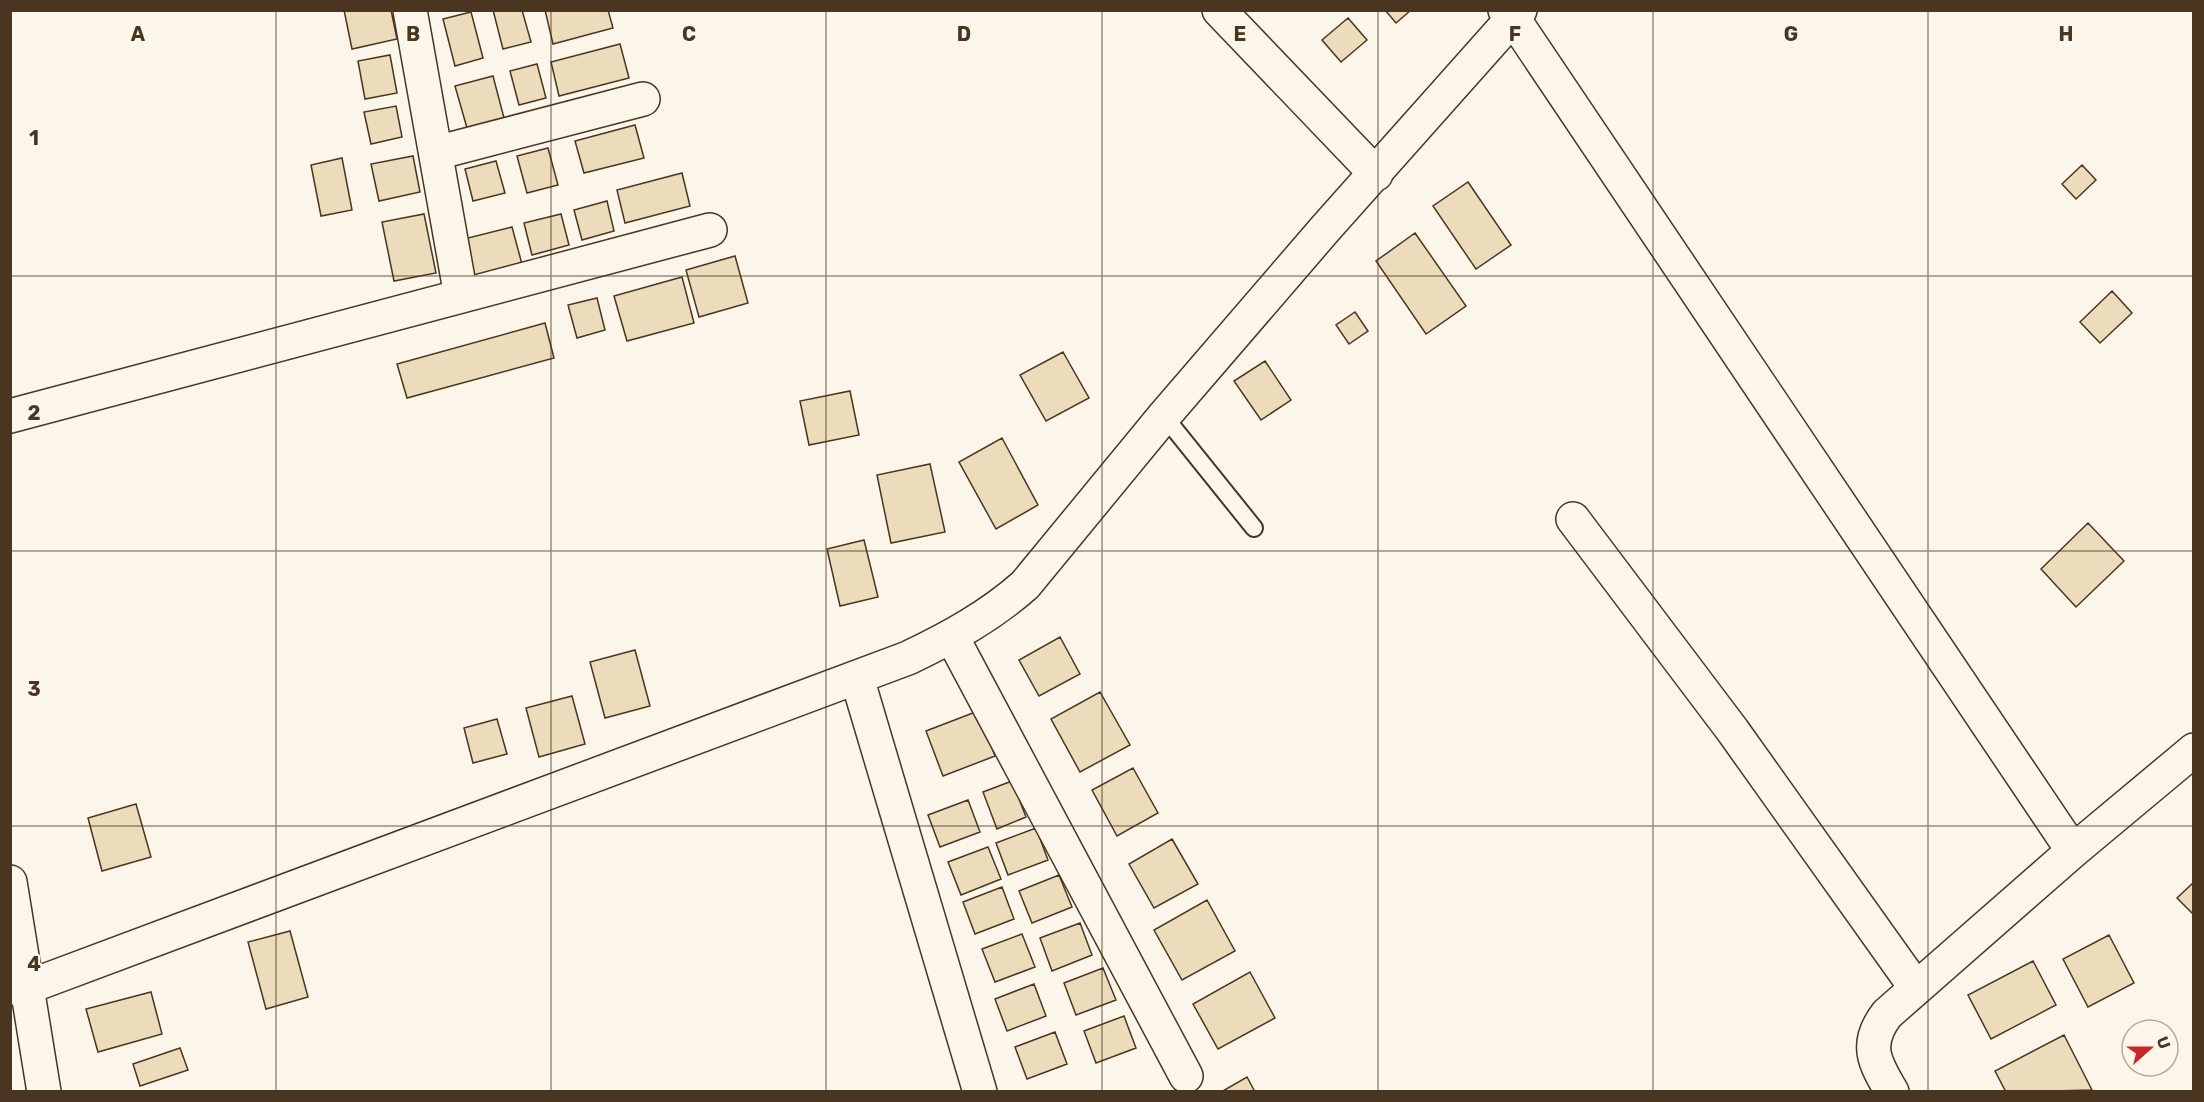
<svg xmlns="http://www.w3.org/2000/svg" width="2204" height="1102" font-family="Rubik,sans-serif">
<style>
.building{fill:#ecdcbc;stroke:#4a3520;stroke-width:1.5}
.lines{fill:none;stroke-linecap:round;stroke-linejoin:round}
.service-casing{stroke:#4a3520;stroke-width:20}
.minor-casing{stroke:#4a3520;stroke-width:36}
.service{stroke:#fbf6e9;stroke-width:16}
.minor{stroke:#fbf6e9;stroke-width:33}
.grid{fill:none;stroke:#4a3520;stroke-width:1.5;stroke-opacity:0.55}
.grid-label{font-size:20px;text-anchor:middle;font-weight:bold;fill:#4a3520;stroke:#fbf6e9;stroke-width:4.5;stroke-linejoin:round;paint-order:stroke}
</style>
<rect width="100%" height="100%" fill="#fbf6e9"/>
<path class="building" d="M344,10H391L397,39L352,49Z
M493,10H522L531,42L503,49Z
M545,10H608L613,28L553,44Z
M1385,10H1411L1396,23Z
M471,12L483,58L455,66L443,19Z
M1348,18L1367,40L1341,62L1322,40Z
M620,44L629,78L559,96L551,62Z
M390,55L397,93L365,99L358,61Z
M537,64L546,98L519,105L510,71Z
M493,76L504,118L467,128L455,86Z
M396,106L402,137L371,144L364,112Z
M635,125L644,158L584,173L575,141Z
M548,148L558,185L527,193L517,156Z
M413,156L420,192L379,201L371,164Z
M342,158L352,210L321,216L311,165Z
M496,161L505,193L473,201L465,169Z
M2082,165L2096,180L2076,199L2062,184Z
M682,173L690,206L625,223L617,190Z
M1468,182L1511,245L1476,269L1433,206Z
M607,201L614,231L582,240L574,210Z
M424,214L436,273L394,281L382,222Z
M561,214L569,245L532,255L524,223Z
M512,227L523,268L474,281L464,239Z
M1415,233L1466,306L1426,334L1376,261Z
M735,256L748,303L699,317L686,270Z
M682,277L694,323L627,341L614,296Z
M2112,291L2132,313L2100,343L2080,322Z
M597,298L605,330L577,338L568,305Z
M1355,312L1368,331L1349,344L1336,325Z
M545,323L554,358L407,398L397,364Z
M1063,352L1089,398L1046,421L1020,375Z
M1265,361L1291,400L1261,420L1234,381Z
M850,391L859,435L809,445L800,401Z
M1002,438L1038,505L996,529L959,462Z
M930,464L945,532L891,543L877,475Z
M2088,523L2124,561L2076,607L2041,569Z
M864,540L878,597L840,606L827,549Z
M1060,637L1080,674L1039,696L1019,660Z
M635,650L650,706L605,718L590,662Z
M1100,692L1130,745L1080,772L1051,719Z
M572,696L585,744L539,757L526,708Z
M978,711L995,756L943,776L926,731Z
M497,719L507,754L473,763L464,728Z
M1133,768L1158,813L1117,836L1092,790Z
M1012,781L1026,817L997,829L983,792Z
M968,800L980,832L940,847L928,815Z
M136,804L151,857L102,871L88,818Z
M1036,828L1048,860L1008,875L996,843Z
M1172,839L1198,884L1154,908L1129,864Z
M988,847L1001,879L961,895L948,862Z
M1059,875L1072,907L1032,923L1019,891Z
M2194,882V915L2177,898Z
M1002,887L1014,919L975,934L963,902Z
M1207,900L1235,951L1182,980L1154,930Z
M1080,923L1092,955L1052,971L1040,938Z
M290,931L308,997L266,1009L248,942Z
M1022,934L1035,967L995,982L982,949Z
M2109,935L2134,983L2088,1007L2063,959Z
M2033,961L2056,1005L1991,1039L1968,995Z
M1103,968L1116,1000L1076,1015L1064,983Z
M1250,972L1275,1018L1218,1049L1193,1004Z
M1034,984L1046,1016L1007,1031L995,999Z
M151,992L162,1034L98,1052L86,1009Z
M1124,1016L1136,1048L1096,1063L1084,1031Z
M1055,1032L1067,1064L1027,1079L1015,1047Z
M2064,1035L2092,1090L2006,1092L1995,1071Z
M180,1048L188,1070L140,1086L133,1064Z
M1247,1077L1255,1092H1221Z"/>
<g class="lines">
<g class="service-casing">
<path id="service" d="M1164,416L1254,528"/>
</g>
<g class="minor-casing">
<path id="minor" d="M410,10L461,296
M1219,10L1376,174
M1505,10L1513,18L2073,851
M436,153L643,99
M10,416L710,230
M1573,519L1733,731L1916,988
M952,637L1186,1076
M857,678L980,1092
M10,882L44,1092
M10,988L28,987L908,658C950,638 990,616 1025,585L1164,416L1325,229L1520,10
M1892,1092C1874,1062 1864,1044 1887,1014L2073,851L2194,750"/>
</g>
<use href="#service" class="service"/>
<use href="#minor" class="minor"/>
</g>
<path class="grid" d="M276,10V1092M551,10V1092M826,10V1092M1102,10V1092M1378,10V1092M1653,10V1092M1928,10V1092M10,276H2194M10,551H2194M10,826H2194"/>
<g class="grid-label">
<text x="138" y="41">A</text>
<text x="413" y="41">B</text>
<text x="689" y="41">C</text>
<text x="964" y="41">D</text>
<text x="1240" y="41">E</text>
<text x="1515" y="41">F</text>
<text x="1791" y="41">G</text>
<text x="2066" y="41">H</text>
<text x="34" y="145">1</text>
<text x="34" y="420">2</text>
<text x="34" y="696">3</text>
<text x="34" y="971">4</text>
</g>
<rect width="2204" height="1102" fill="none" stroke="#4a3520" stroke-width="24"/>
<g transform="translate(2150 1048) rotate(69)"><circle r="28" fill="#fbf6e9" stroke="#b4a999" stroke-width="1.5"/>
<path d="M0-4.5L10 22L0 15L-10 22Z" fill="#c62828"/>
<text y="-9" font-size="16" font-weight="bold" text-anchor="middle" fill="#4a3520">U</text>
</g>
</svg>
